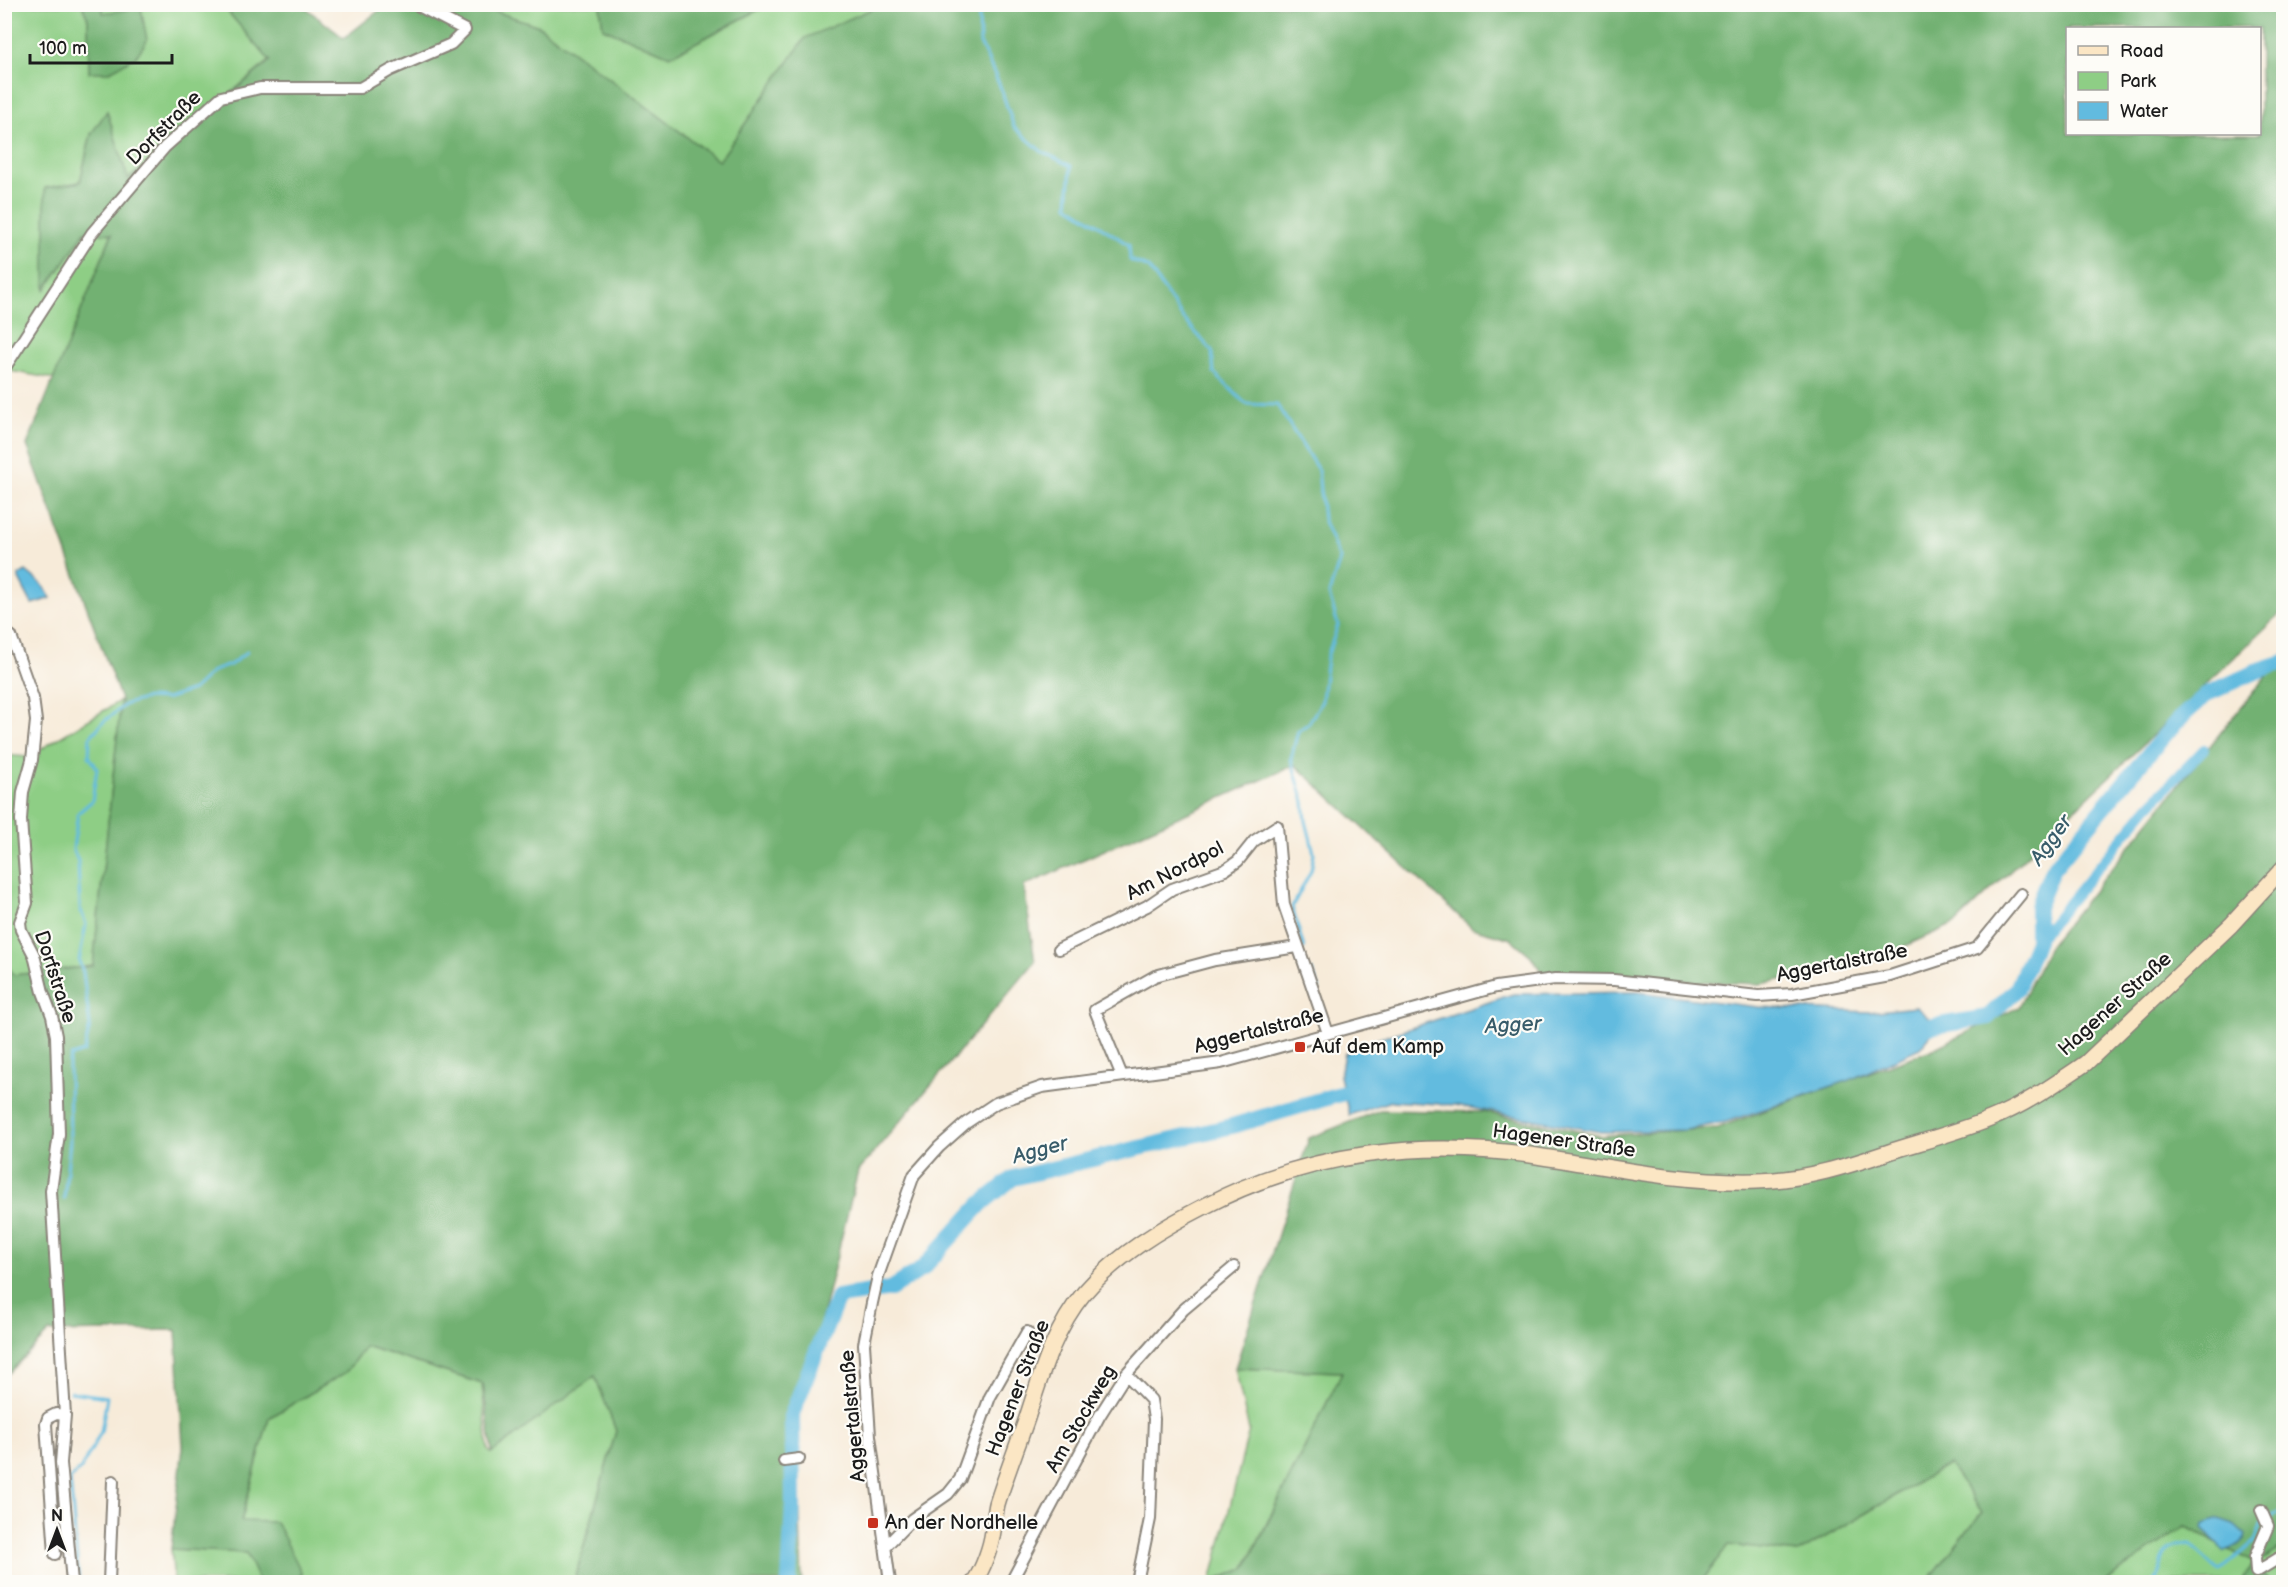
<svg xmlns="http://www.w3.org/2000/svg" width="2288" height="1587" font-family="'Balsamiq Sans',sans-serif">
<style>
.green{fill:#8ece85;stroke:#557550;stroke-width:1.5}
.forest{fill:#72b172;stroke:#476647;stroke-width:1.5;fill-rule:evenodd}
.water{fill:#62bbdf;stroke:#3f6c7e;stroke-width:1.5}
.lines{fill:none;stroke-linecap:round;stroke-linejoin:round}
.stream{stroke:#62bbdf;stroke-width:3}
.canal{stroke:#62bbdf;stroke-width:10}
.river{stroke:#62bbdf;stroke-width:16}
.street-casing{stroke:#8a847a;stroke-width:14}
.secondary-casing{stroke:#8a847a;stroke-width:18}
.street{stroke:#fff;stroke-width:10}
.secondary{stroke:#fbe6c4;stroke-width:15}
.poi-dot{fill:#c8321e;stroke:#fdfcf7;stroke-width:2}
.labels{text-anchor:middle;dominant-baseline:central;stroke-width:4.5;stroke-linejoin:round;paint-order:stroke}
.street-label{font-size:20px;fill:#1c1c1c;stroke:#fdfcf7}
.poi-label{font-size:20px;fill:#1c1c1c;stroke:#fdfcf7;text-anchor:start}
.water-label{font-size:21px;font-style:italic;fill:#385c6a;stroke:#fdfcf7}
</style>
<rect width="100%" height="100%" fill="#fdfcf7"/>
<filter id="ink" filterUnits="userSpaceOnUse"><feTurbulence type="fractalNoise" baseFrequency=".0167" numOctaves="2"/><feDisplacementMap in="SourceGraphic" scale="12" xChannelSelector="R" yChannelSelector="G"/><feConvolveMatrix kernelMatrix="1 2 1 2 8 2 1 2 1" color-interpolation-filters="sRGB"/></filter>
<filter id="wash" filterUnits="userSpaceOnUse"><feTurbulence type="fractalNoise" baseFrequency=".008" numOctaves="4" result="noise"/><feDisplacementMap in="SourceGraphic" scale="24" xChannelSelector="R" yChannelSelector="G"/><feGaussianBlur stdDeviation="1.35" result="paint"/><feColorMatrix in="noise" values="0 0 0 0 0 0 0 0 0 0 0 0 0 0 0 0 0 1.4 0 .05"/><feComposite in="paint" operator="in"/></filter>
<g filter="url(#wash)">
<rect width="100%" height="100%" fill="#f7ebd9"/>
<path class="green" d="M4,5H82L88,19L89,71L103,5H222L270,60L128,179L107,112L91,134L80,182L46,289L85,232L112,233L54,379L5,370Z
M476,5H600L603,28L670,56L768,5H881L805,39L719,161L539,26Z
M121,700L93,966L14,975L5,963V755L28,757Z
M365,1346L482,1384L488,1450L491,1453L595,1375L616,1431L574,1582H293L302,1573L241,1522L269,1418L346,1372Z
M1235,1368L1342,1372L1244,1569L1211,1582L1249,1430Z
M1950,1464L1982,1512L1927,1582H1701L1729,1545L1798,1553Z
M2185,1526L2254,1563L2283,1547V1582H2270L2254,1564L2240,1582H2104Z
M171,1549L246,1553L259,1582H174Z"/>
<path class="forest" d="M82,5H103V13L141,8L147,40L136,57L108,72H89L88,19Z
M222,5H302L344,38L386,5H476L539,26L719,161L805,38L881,5H2283V611L1956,923L1874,960L1761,984L1544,976L1531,956L1511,939L1472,928L1295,765L1024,886L1035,962L858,1171L797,1418L802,1582H574L616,1431L595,1376L492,1453L483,1384L365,1346L346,1372L269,1418L241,1521L276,1522L302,1573L293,1582H259L246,1553L171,1549L183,1447L176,1330L49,1332L5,1377L4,963L14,975L93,966L121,700L27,445L112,234L85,232L45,290V188L80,182L91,134L107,111L128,179L270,61ZM2068,28H2260V134H2068Z
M600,5V4L768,5L670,56L603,28Z
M2283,655L2284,1462L2276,1469L2279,1503L2283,1501L2284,1547L2255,1564L2270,1582H2240L2254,1563L2185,1526L2104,1582H1927L1982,1512L1949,1464L1798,1553L1729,1545L1701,1582H1211L1245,1569L1342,1372L1235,1368L1309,1138L1380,1110L1484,1112L1600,1136L1717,1128L1931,1050L2019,1007L2050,945Z"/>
<path class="water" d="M26,571L42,584L51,598L32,604L19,579V575Z
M1638,992L1758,1007L1869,1012L1916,1007L1938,1026L1920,1048L1850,1080L1726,1122L1685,1130L1601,1132L1455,1105L1391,1101L1349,1115L1340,1076L1344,1054L1357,1046L1513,994Z
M2219,1519L2234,1524L2246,1535C2243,1544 2234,1548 2225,1551L2203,1529L2204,1524Z"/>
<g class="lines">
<path class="stream" d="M975,4L979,16L980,43L1000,86L1014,127L1041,151L1071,166L1068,205L1129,245L1130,260L1149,268L1183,318L1212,351L1214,373L1246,404L1277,405L1318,470L1323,519L1340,559L1329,594L1338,625L1327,657L1322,701L1309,723L1298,731L1291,759L1304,802L1306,821L1314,853L1311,871L1292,907L1304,948
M1312,971L1319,988
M64,1199L70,1141L69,1062L71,1056L84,1052L90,1026L83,972L79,961L86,924L80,908L78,861L73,849L78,813L92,801L97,768L89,756L90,737L103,722L126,704L148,698L166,699L193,690L213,671L230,665L247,652
M71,1392L107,1397L101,1432L81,1469L70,1479L79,1582
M2154,1582C2170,1561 2152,1548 2190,1544L2219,1571L2255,1541L2261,1525L2274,1514L2284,1511"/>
<path class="canal" d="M2037,941L2149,806L2204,749"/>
<path class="river" d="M1916,1029L1988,1017L2017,989L2037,941V907L2052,870L2133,772L2177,721L2207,694L2262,669L2284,662
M789,1582L793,1503L792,1414L838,1297L891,1289L922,1269L982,1203L1013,1178L1232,1126L1364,1087"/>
</g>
</g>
<g filter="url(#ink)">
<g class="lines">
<g class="street-casing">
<path id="street" d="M4,369L92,233L165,147L221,97L260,88H360L391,70L451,44L465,30L415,4
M4,632L11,636L33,698L36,721L32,760L23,792L21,820L27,903L20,922L21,930L34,955L43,992L52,1016L56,1036L59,1134L51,1191L65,1415L61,1463L72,1582
M1059,949L1147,906L1172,889L1225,870L1238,861L1254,841L1277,826L1284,905L1328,1033
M1122,1076L1095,1010L1155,976L1215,960L1297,947
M1126,1374L1151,1400L1154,1419L1150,1519L1137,1582
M784,1461L799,1459
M2261,1510L2268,1526L2255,1557L2256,1572L2284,1555
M885,1547L912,1519L948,1494L960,1479L990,1397L1027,1332
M55,1554L46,1424L48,1418L56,1414L65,1415
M109,1582L113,1481
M890,1582L870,1436L864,1344L872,1303L878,1276L914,1175L939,1147L966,1123L996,1103L1042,1087L1221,1063L1496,987L1555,979L1614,980L1758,996L1792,994L1890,976L1977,948L2021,894
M1011,1582L1100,1415L1126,1374L1183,1310L1234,1267"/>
</g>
<g class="secondary-casing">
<path id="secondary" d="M974,1582C983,1569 991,1547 993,1531C995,1522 995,1512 997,1504C1006,1475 1017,1447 1027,1418C1041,1375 1054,1329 1084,1293C1118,1254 1162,1228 1207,1205C1309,1152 1424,1139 1537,1156C1610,1167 1682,1183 1757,1181C1804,1180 1848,1166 1892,1151C1924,1141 1958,1132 1990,1119C2025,1105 2055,1084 2086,1063L2231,925L2284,867"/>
</g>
<use href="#street" class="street"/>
<use href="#secondary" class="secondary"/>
</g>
</g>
<g class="poi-dot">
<rect x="1294" y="1041" width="12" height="12" rx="3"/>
<rect x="867" y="1517" width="12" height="12" rx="3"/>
</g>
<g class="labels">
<g class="street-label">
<text transform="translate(164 128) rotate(-45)">Dorfstraße</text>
<text transform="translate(1175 871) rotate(-27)">Am Nordpol</text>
<text transform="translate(1842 963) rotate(-11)">Aggertalstraße</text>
<text transform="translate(55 977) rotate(72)">Dorfstraße</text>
<text transform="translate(2115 1004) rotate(-42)">Hagener Straße</text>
<text transform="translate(1259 1031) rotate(-14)">Aggertalstraße</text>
<text transform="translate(1564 1141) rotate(8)">Hagener Straße</text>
<text transform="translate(1018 1388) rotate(-69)">Hagener Straße</text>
<text transform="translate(853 1416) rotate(-95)">Aggertalstraße</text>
<text transform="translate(1081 1419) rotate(-60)">Am Stockweg</text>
</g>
<g class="poi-label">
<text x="1312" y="1047">Auf dem Kamp</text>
<text x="885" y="1523">An der Nordhelle</text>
</g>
<g class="water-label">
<text transform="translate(2051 840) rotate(-54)">Agger</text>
<text transform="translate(1513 1025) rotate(-3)">Agger</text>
<text transform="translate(1040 1150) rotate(-15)">Agger</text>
</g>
</g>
<rect width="2288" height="1587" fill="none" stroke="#fdfcf7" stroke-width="24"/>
<rect x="2066" y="27" width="195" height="108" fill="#fdfcf7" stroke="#a3a29f" stroke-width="1.5"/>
<rect x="2078" y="46" width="30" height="9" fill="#fbe6c4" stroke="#a3a29f" stroke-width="1.5"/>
<text x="2120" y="57" font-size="18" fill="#1c1c1c">Road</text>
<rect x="2078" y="72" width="30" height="18" fill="#8ece85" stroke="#a3a29f" stroke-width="1.5"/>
<text x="2120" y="87" font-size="18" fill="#1c1c1c">Park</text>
<rect x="2078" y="102" width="30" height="18" fill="#62bbdf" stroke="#a3a29f" stroke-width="1.5"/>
<text x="2120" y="117" font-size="18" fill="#1c1c1c">Water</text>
<g transform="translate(57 1530)" stroke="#fdfcf7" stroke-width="4.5" paint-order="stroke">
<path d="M0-4.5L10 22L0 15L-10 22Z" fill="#1c1c1c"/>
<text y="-9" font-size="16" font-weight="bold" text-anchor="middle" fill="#1c1c1c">N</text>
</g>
<path d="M30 54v9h142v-9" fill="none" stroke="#1c1c1c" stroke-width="3"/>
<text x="39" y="54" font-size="18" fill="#1c1c1c" stroke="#fdfcf7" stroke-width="4.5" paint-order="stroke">100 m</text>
</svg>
